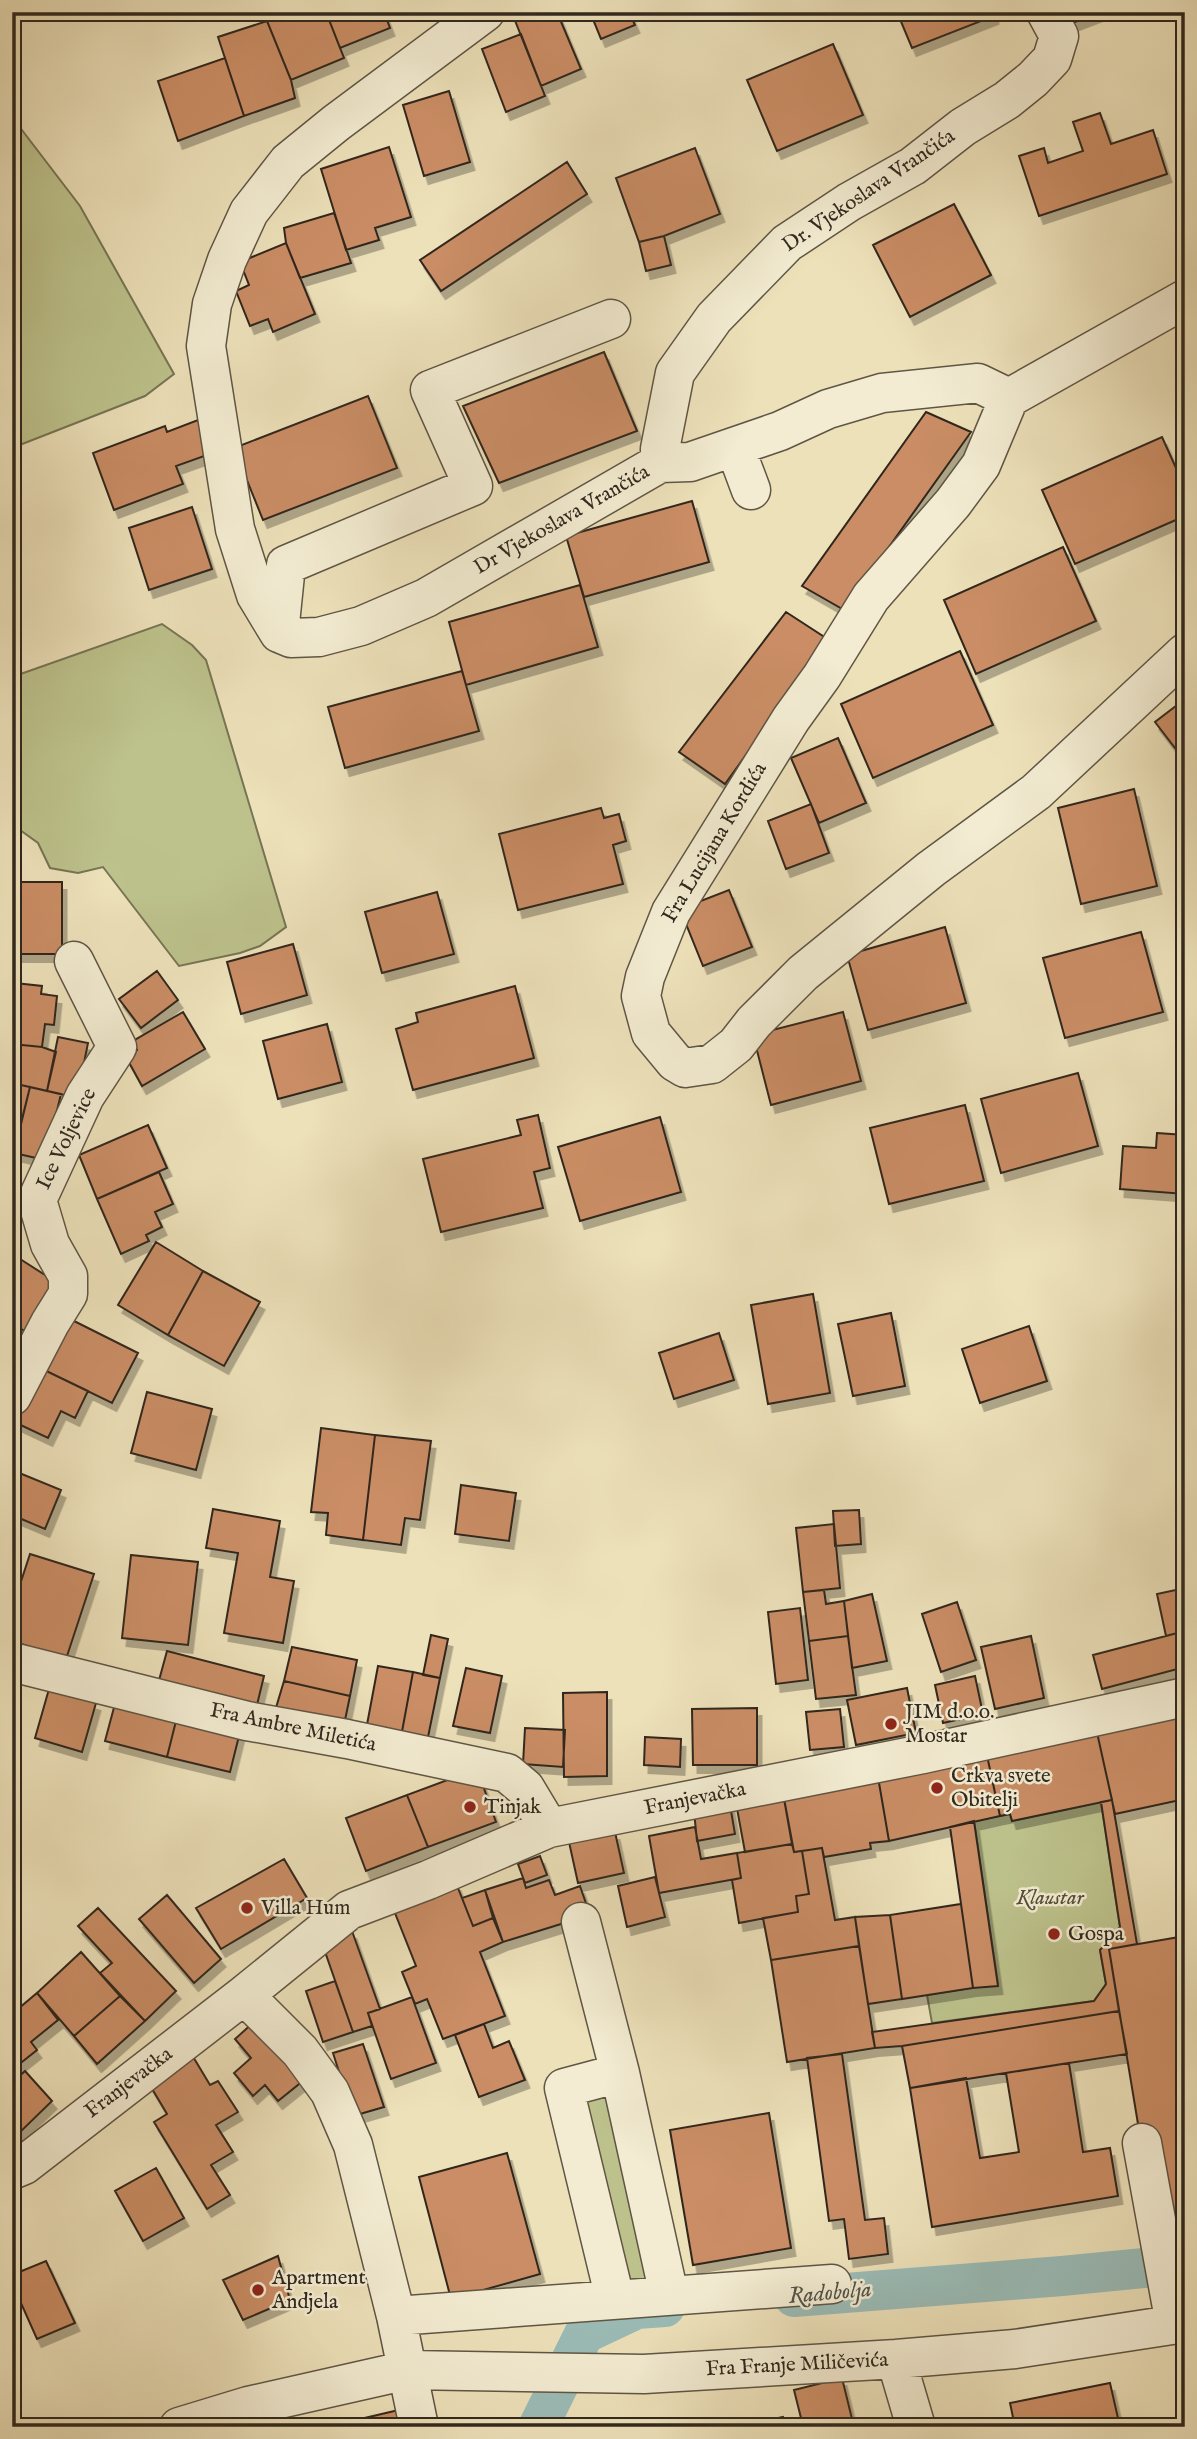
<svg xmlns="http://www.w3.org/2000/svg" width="1197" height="2439" font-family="'IM FELL English',serif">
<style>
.green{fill:#bdc28c;stroke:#767555;stroke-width:2}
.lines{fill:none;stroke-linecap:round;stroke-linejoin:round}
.canal{stroke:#9bbcb7;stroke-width:40}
.building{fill:#ca8d65;stroke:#30281e;stroke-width:2;filter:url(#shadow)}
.minor-casing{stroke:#5f5645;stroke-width:41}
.minor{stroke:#f3ecd2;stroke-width:38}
.poi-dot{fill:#8f2418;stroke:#f3ecd2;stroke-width:2.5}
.labels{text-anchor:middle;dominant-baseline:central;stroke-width:5;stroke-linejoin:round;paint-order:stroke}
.street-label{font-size:21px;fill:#30281e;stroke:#f3ecd2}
.poi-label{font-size:21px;fill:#30281e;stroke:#f3ecd2;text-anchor:start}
.park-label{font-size:21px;font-style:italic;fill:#534e3a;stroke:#f3ecd2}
.water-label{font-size:23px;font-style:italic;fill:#50544c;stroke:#f3ecd2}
</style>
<defs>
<filter id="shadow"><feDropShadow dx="4.5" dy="8" stdDeviation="0" flood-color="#0004"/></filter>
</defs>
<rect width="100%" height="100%" fill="#ede1ba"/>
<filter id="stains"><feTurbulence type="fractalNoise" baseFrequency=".00286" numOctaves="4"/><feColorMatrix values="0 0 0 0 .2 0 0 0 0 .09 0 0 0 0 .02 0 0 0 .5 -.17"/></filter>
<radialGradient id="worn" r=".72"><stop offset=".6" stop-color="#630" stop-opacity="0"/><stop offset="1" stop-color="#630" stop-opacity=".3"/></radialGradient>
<path class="green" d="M12,117L80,206L174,374L145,396L12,448Z
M162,624L192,645L206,660L286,927L260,946L240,953L179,966L103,867L78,873L50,868L38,843L20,830L12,831V677Z
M1101,1802L1120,1927L1100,1950L1106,1984L1094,2001L932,2023L927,1995L998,1984L974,1821L1010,1814L1012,1821Z
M618,2089L659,2276L618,2287L574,2103Z"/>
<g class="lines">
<path class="canal" d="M794,2297L1062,2276L1185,2264
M538,2427L584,2334L637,2309L665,2307"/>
</g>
<path class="building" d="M288,12H326L344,58L291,80L267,21Z
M326,12H384L390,28L340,48Z
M528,12H557L581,69L541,86L514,18Z
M590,12H635L630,14L635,25L601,39Z
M897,12H993L994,16L912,48Z
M1071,12H1101L1075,22Z
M267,21L291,80L295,98L244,116L218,37Z
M521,34L545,96L506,112L482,49Z
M833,44L863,115L777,151L747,80Z
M225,58L244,116L178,141L158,81Z
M449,91L470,162L424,176L403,105Z
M1100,113L1111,144L1153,130L1167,174L1039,216L1019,156L1044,148L1048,163L1083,151L1073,122Z
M389,147L411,217L375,228L379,240L346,250L321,169Z
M695,148L720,214L664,236L639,242L616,178Z
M567,162L587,194L441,291L420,260Z
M954,204L991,275L910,317L873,245Z
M334,213L351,263L300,278L286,243L284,228Z
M664,236L671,265L646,271L639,242Z
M286,243L315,314L273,332L268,319L250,326L236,291L249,285L240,262Z
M604,352L637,431L499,483L463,406Z
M368,396L397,468L263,520L234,448Z
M926,412L971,432L844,610L802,586Z
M198,420L210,454L176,466L183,484L114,510L93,453L165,426L167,432Z
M1162,437L1185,488V516L1075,564L1042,490Z
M692,501L709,562L584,597L566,536Z
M192,507L212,569L149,590L129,528Z
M1063,547L1096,621L976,674L944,600Z
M580,585L598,647L466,685L449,622Z
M786,612L829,640L725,784L679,752Z
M960,651L993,725L873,778L841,704Z
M462,671L479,731L345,768L328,707Z
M1185,699V761L1155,722Z
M838,738L866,803L819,823L791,758Z
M1134,789L1157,886L1081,904L1058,808Z
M811,804L829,853L786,869L768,821Z
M601,808L604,818L619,814L626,841L613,845L623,884L518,910L499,834Z
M12,882H62V954H12Z
M729,890L752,947L703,966L680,909Z
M437,892L454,954L382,973L365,912Z
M1185,914V953H1181L1179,915Z
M945,927L966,1003L868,1030L847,955Z
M1141,932L1163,1012L1065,1038L1043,958Z
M293,944L307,995L241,1014L227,962Z
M157,971L178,1000L141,1028L119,999Z
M15,983L42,986L41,994L57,996L54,1025L45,1024L42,1047L12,1044Z
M515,986L534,1058L413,1090L396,1029L418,1022L416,1013Z
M183,1012L205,1049L142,1086L126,1057L137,1050L133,1041Z
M843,1012L861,1081L771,1105L753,1035Z
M327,1024L342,1082L278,1099L263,1041Z
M58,1037L88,1043L77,1098L47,1091Z
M12,1044L42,1047L56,1052L47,1091L12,1083Z
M1078,1073L1098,1146L1001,1173L981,1099Z
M12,1083L30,1087L22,1119L12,1116Z
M30,1087L61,1094L45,1160L14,1153Z
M965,1105L984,1181L889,1204L870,1128Z
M538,1115L550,1168L534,1172L543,1208L441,1232L423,1159L521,1135L517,1120Z
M660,1117L681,1192L580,1221L558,1147Z
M148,1125L167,1168L97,1199L79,1155Z
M1157,1133L1185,1135V1194L1120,1189L1123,1146L1156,1148Z
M159,1172L173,1204L155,1212L162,1227L146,1235L149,1241L121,1254L97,1199Z
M156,1242L203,1271L168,1335L118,1305Z
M17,1257L59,1284L26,1332L12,1323V1263Z
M203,1271L260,1302L224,1366L168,1335Z
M813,1294L830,1393L768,1404L751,1305Z
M891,1313L905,1386L853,1396L838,1324Z
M64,1316L138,1353L112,1403L38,1367Z
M1029,1326L1047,1381L980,1403L962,1349Z
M719,1333L734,1380L674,1399L659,1353Z
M38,1367L88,1391L75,1418L61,1411L48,1438L12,1421Z
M147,1392L212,1409L196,1470L131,1453Z
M321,1428L375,1435L363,1540L326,1535L328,1513L311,1512Z
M375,1435L431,1441L420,1520L405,1518L401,1545L363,1540Z
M12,1470L61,1490L45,1529L12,1515Z
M461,1485L516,1493L509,1541L455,1534Z
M213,1509L280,1521L270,1577L294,1581L283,1643L224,1633L238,1553L206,1548Z
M859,1510L861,1544L835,1546L833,1511Z
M834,1524L840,1588L803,1592L796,1528Z
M30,1554L94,1574L66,1659L12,1641V1609Z
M131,1555L198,1562L188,1645L122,1638Z
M1185,1588V1631L1166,1636L1157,1594Z
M824,1590L826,1604L844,1601L848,1636L809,1641L803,1592Z
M872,1594L887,1661L852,1668L844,1601Z
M957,1602L976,1660L941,1672L922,1614Z
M800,1608L808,1680L776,1684L768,1612Z
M1185,1631V1667L1102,1689L1093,1655Z
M431,1635L448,1639L440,1678L423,1675Z
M848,1636L856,1695L816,1699L809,1641Z
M1031,1636L1044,1698L995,1709L981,1647Z
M292,1647L357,1660L350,1696L284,1681Z
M167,1651L264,1676L256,1709L158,1684Z
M378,1666L413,1672L401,1737L366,1730Z
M466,1668L502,1676L490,1733L453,1726Z
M413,1672L440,1678L427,1742L401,1737Z
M975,1676L983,1714L943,1723L935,1685Z
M284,1681L350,1696L344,1725L275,1711Z
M907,1688L916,1733L856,1745L847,1700Z
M49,1689L96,1703L82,1752L35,1738Z
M607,1692V1776L564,1777L563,1693Z
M116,1700L177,1717L167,1757L105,1741Z
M757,1708V1765H693L692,1709Z
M840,1709L844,1747L810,1750L806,1712Z
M1185,1709V1799L1115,1814L1096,1728Z
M177,1717L240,1732L230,1772L167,1757Z
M525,1728L565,1730L563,1767L523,1764Z
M1096,1728L1112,1800L1012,1821L1010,1814L1000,1816L986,1751Z
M645,1737L681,1739L680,1767L644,1765Z
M986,1751L1000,1816L889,1841L878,1777Z
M477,1769L496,1822L428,1847L407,1795Z
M878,1777L889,1841L870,1843L871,1849L824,1857L822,1848L794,1852L783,1793Z
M783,1793L792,1844L745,1852L736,1803Z
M407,1795L428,1847L366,1871L346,1818Z
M1112,1800L1137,1944L1109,1949L1119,2011L902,2046L875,2048L872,2032L1094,2001L1106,1984L1100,1950L1120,1927L1101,1802Z
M730,1805L735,1834L697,1841L694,1811Z
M974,1821L998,1986L973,1988L950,1827Z
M695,1827L701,1859L737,1853L741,1878L659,1893L649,1836Z
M615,1832L624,1873L578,1883L569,1842Z
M792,1844L794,1852L802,1851L809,1894L796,1896L798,1912L739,1923L732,1880L741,1878L737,1853Z
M822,1848L835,1920L855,1917L859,1946L771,1960L763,1918L798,1912L796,1896L809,1894L802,1851Z
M540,1856L547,1875L525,1883L518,1864Z
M284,1859L307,1898L221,1949L196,1908Z
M655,1877L665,1917L627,1927L618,1886Z
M523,1878L526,1888L549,1880L555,1895L580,1886L590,1915L503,1942L485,1890Z
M456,1883L473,1926L493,1918L503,1942L480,1952L505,2016L443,2039L427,1999L415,2004L402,1972L416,1966L393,1908Z
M485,1890L493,1918L473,1926L462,1898Z
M167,1895L221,1959L194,1983L139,1919Z
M961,1904L973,1988L902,1999L890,1915Z
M98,1908L176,1991L145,2021L100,1973L112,1963L78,1926Z
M890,1915L902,1999L868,2004L855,1917Z
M352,1931L380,2009L368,2013L372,2026L353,2032L322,1943Z
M1185,1936V2210L1166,2213L1140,2136L1109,1949Z
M859,1946L875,2048L787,2062L771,1960Z
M81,1952L120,1996L74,2036L37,1993Z
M335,1981L353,2032L323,2042L306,1991Z
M37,1993L58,2020L31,2042L37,2050L12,2070V2014Z
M120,1996L145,2021L97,2064L74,2036Z
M412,1997L436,2063L391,2079L368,2013Z
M1119,2011L1127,2054L910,2088L902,2046Z
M254,2022L304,2080L278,2101L265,2085L253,2096L234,2073L251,2058L235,2039Z
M484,2024L493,2048L509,2041L525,2080L479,2097L455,2035Z
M363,2044L384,2107L353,2116L333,2053Z
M842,2054L865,2220L884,2218L888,2254L849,2259L844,2219L829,2221L807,2058Z
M192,2055L210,2085L218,2081L238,2112L216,2125L233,2152L211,2165L230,2195L207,2209L154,2122L167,2114L148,2082Z
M1069,2063L1083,2152L1110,2148L1118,2196L932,2227L910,2088L966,2078L980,2158L1019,2152L1006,2073Z
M25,2071L52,2101L12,2140V2083Z
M769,2113L791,2248L693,2265L670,2130Z
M507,2153L540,2274L451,2299L419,2177Z
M156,2168L184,2218L143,2241L115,2191Z
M278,2256L290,2300L243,2320L223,2280Z
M46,2261L75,2323L37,2339L12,2283V2275Z
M842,2378L854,2427H798L803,2426L794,2390Z
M1110,2383L1120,2427H1015L1010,2403Z
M403,2409L407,2427H326Z
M783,2417L788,2427H738Z
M1185,2418V2427H1137Z"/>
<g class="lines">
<g class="minor-casing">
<path id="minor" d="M485,12L336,123L288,162L249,212L227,260L212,304L206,346L235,529L256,595L279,633L291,638L319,637L361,626L426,598L660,463L690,462L780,431L828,409L882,393L978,383L1009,398
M1009,398L981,465L953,503L871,597L822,676L791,719L671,912L645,977L641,996L651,1033L675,1062L685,1068L712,1064L736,1045L754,1022L803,973L931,869L1036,792L1185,653
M1009,398L1185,299
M735,447L751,490
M660,463V449L675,373L714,318L787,243L849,202L913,166L963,127L1007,100L1033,79L1052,59L1059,36L1046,12
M279,633L286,565L473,486L430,390L611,319
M12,1396L50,1323L68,1294V1276L50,1244L37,1200L85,1096L117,1047L74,961
M12,1662L247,1721L347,1739L507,1773L525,1788L549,1828
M581,1922L620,2073
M244,1995L300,2051L330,2092L353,2145L396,2316L419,2427
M1142,2143L1175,2324
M12,2170L24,2165L244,1995L349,1910L428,1880L549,1828L923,1754L1185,1697
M615,2299L564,2088L620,2073L669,2295
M396,2316L832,2284
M896,2359L916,2427
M179,2427L248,2406L408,2370L644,2374L896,2359L1015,2349L1185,2323"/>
</g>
<use href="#minor" class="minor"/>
</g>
<g class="poi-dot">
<circle cx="891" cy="1724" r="7"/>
<circle cx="937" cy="1788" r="7"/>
<circle cx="470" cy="1807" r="7"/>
<circle cx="247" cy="1908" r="7"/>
<circle cx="1054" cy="1934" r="7"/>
<circle cx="258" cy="2290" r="7"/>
</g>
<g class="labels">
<g class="street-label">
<text transform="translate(869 191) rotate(-34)">Dr. Vjekoslava Vrančića</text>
<text transform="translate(562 520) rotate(-30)">Dr Vjekoslava Vrančića</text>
<text transform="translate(715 843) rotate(-59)">Fra Lucijana Kordića</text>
<text transform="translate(67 1139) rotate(-64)">Ice Voljevice</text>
<text transform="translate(293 1728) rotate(12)">Fra Ambre Miletića</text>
<text transform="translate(695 1799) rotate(-11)">Franjevačka</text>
<text transform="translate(129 2083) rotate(-37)">Franjevačka</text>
<text transform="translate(797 2365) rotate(-3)">Fra Franje Miličevića</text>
</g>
<g class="poi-label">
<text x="905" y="1712">JIM d.o.o.<tspan x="905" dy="24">Mostar</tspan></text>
<text x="951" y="1776">Crkva svete<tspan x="951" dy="24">Obitelji</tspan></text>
<text x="484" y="1807">Tinjak</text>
<text x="261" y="1908">Villa Hum</text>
<text x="1068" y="1934">Gospa</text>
<text x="272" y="2278">Apartment<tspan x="272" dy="24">Andjela</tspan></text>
</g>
<g class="park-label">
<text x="1050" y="1898">Klaustar</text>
</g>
<g class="water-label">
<text transform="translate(830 2293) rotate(-5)">Radobolja</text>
</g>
</g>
<rect width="1197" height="2439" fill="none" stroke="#ede1ba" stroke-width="42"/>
<rect x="14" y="14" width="1169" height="2411" fill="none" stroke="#30281e" stroke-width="3.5"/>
<rect x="21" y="21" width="1155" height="2397" fill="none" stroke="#30281e" stroke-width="2"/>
<rect width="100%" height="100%" filter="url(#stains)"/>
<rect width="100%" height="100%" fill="url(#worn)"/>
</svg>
